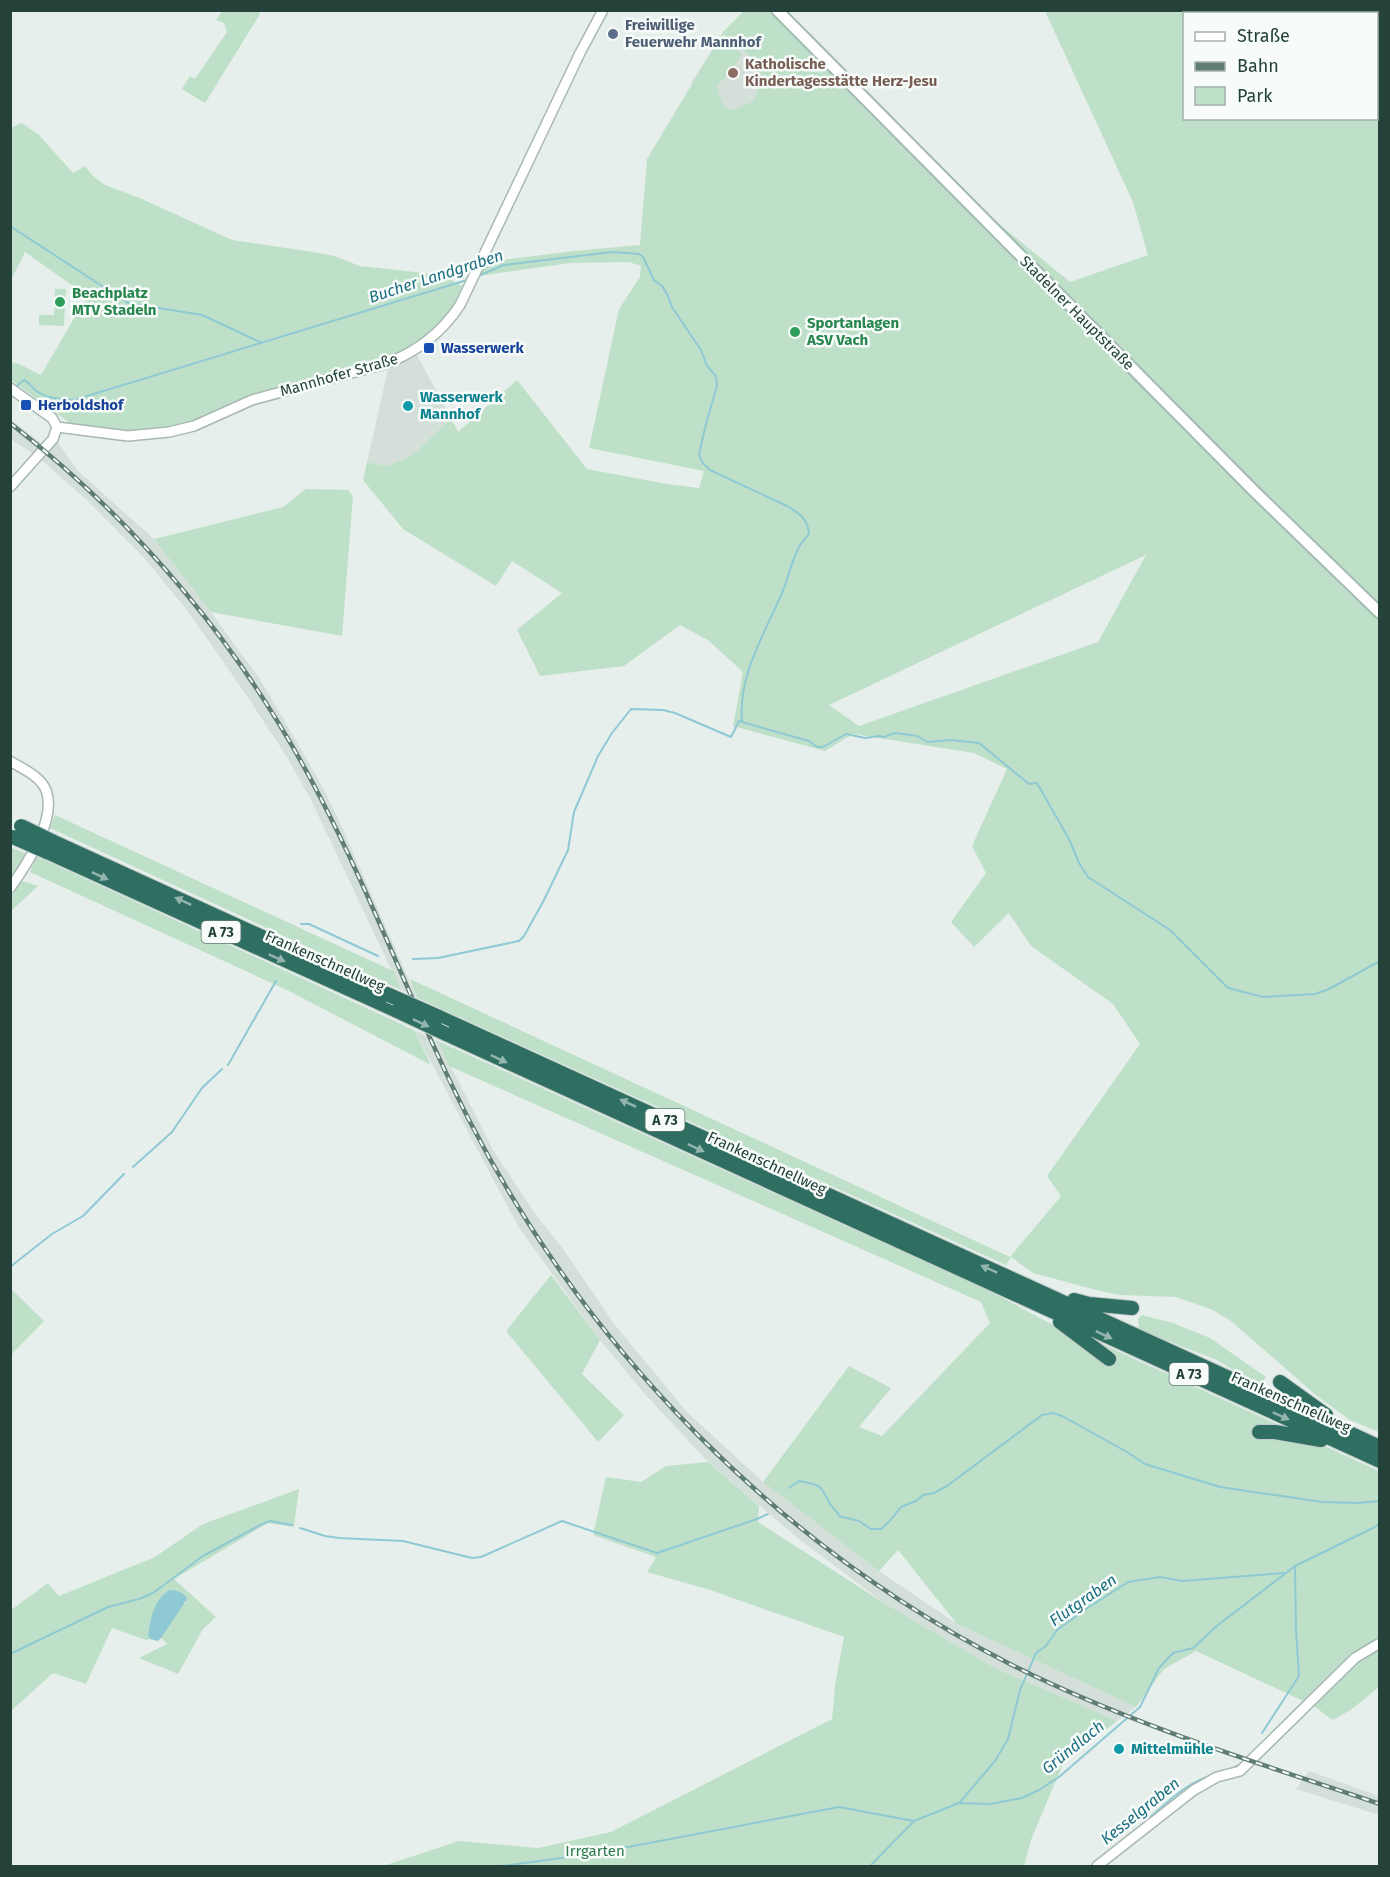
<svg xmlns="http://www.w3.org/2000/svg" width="1390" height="1877" font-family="'Fira Sans',sans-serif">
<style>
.built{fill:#d4dfda}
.green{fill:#bfe0c8;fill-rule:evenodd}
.water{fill:#8ec9d4}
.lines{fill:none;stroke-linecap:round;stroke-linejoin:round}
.stream{stroke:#8ec9d4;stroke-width:2}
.tertiary-casing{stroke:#a8b8b2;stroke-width:12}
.secondary-casing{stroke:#a4bbb3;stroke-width:14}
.motorway-casing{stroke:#c2cac8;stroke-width:16}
.tertiary{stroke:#fff;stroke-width:9}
.secondary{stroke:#fff;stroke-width:10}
.motorway{stroke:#2f6f62;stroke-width:14}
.rail-casing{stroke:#5f7d75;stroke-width:4.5}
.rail{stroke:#f7fbf9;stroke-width:2;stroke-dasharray:7;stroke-linecap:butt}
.motorway-bridge-casing{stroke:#c2cac8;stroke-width:16;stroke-linecap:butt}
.motorway-bridge{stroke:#2f6f62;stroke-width:14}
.oneway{fill:#93b5ae}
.service-dot{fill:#5c6f8a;stroke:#f7fbf9;stroke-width:2}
.education-dot{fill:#8d6e63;stroke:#f7fbf9;stroke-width:2}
.leisure-dot{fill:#2e9e5b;stroke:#f7fbf9;stroke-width:2}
.transit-dot{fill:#1a4fb4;stroke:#f7fbf9;stroke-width:2}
.culture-dot{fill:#0f9aa8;stroke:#f7fbf9;stroke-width:2}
.labels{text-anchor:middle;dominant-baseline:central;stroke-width:5;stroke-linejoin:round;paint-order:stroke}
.shield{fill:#f7fbf9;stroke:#637a73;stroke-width:1.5}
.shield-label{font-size:14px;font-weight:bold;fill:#24423a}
.service-label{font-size:15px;font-weight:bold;fill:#4e5e75;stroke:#f7fbf9;text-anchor:start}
.education-label{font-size:15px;font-weight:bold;fill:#785e54;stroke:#f7fbf9;text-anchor:start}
.leisure-label{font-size:15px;font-weight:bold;fill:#27864d;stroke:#f7fbf9;text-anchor:start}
.street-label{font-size:15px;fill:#24423a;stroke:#f7fbf9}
.transit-label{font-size:15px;font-weight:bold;fill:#164399;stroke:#f7fbf9;text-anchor:start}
.culture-label{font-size:15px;font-weight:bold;fill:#0d838f;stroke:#f7fbf9;text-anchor:start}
.park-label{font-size:15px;fill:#2d7a4b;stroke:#f7fbf9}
.water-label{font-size:16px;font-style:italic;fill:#1c6f80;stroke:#f7fbf9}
</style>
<rect width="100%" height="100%" fill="#e6efeb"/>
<path class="built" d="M722,34L782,85L735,116L691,83Z
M416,353L451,418L413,455L387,466L367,462L389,365Z
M10,419L49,449L57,442L80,473L154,539L211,612L261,681L316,775L337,816L417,998L401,990L310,798L285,754L247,696L187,610L145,559L88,501L39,458L11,439Z
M414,1030L438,1041L493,1150L534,1212L563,1249L615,1325L687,1412L763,1482L879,1571L957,1624L1136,1707L1117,1721L995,1668L884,1603L799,1539L708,1462L644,1393L600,1340L519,1228Z
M1309,1771L1379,1796V1815L1296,1789Z"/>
<path class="green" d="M222,11H259L260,14L205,103L182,89L190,76L195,79L227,32L224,23L216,20Z
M744,11H777L950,184L1070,282L1148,255L1133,202L1045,11H1379V1432L1350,1420L1317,1396L1231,1321L1213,1310L1176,1297L1120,1295L1100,1291L1033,1273L1011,1257L1006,1265L417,998L410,979L1010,1257L1061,1196L1047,1176L1140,1044L1113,1004L1031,946L1009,913L974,947L951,922L986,873L972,846L1007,769L974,753L853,734L825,751L733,726L743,672L708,640L680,625L624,666L540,676L517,630L562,593L512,561L496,586L403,529L363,480L367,462L387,466L413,455L451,418L458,432L517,380L587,469L667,484L699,488L704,471L589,448L619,309L640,277L641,266L629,262L570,263L478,276L485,262L574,251L640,245L647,159L722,34L742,55L717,87L723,106L733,110L754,101L762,77L752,69L756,62L722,33ZM1184,14H1376V118H1184ZM1146,555L1098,642L859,726L829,705Z
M22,123L39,135L73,173L85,166L92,175L105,185L142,199L232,240L313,252L334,256L360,266L443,275L462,286C451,315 431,344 405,361L267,397L201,423L127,437L70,423L11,380V362L19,364L41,375L87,296L25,252L11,280V128Z
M55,289H66L64,326L39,325V315H54Z
M306,489L348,490L353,496L342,636L211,612L154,539L283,507Z
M55,815L393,971L401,990L50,828Z
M10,847L27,854L11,880V863L12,860L11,859Z
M36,856L414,1030L431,1065L289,991L30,872Z
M22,881L38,886L11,911V896Z
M438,1041L990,1291L1066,1332L1091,1339L1379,1471V1687L1352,1709L1333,1720L1312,1705L1196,1651L1164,1669L1136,1707L957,1624L898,1550L879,1571L763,1482L849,1366L891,1388L859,1427L882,1436L990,1323L981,1302L449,1066Z
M551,1275L600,1340L582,1374L624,1415L598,1442L506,1331Z
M11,1289L44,1321L11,1355H10Z
M1142,1315L1173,1323L1210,1338L1266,1377L1260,1387L1217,1360L1139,1330L1138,1319Z
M708,1462L759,1506L758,1522L884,1603L995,1668L1117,1721L1062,1766L1031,1840L1024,1866H383L459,1841L538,1848L611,1832L832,1719L835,1686L844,1637L710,1590L647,1572L656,1557L593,1535L606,1477L641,1482L666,1466Z
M299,1489L294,1527L268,1523L174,1579L216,1617L203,1629L178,1674L139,1658L167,1644L161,1638L178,1610L186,1602L185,1595L180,1592L170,1590C152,1602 155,1614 148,1633V1636L150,1639L146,1640L112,1628L86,1684L53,1673L11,1711V1610L48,1583L59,1596L155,1557L203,1524Z"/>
<path class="water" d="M169,1590C176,1590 185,1592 187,1599L161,1638L158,1641L150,1639L148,1636C151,1618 153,1601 169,1590Z"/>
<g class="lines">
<path class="stream" d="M10,226L128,303L202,315L262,343
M478,276L504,265L612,252L639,254L643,257L654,280L662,286L668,296L672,307L701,350L707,366L716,376L717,386L706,424L699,454L702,462L710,470L787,506C799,513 808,519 809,534C805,539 800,544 798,549C791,563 788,579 782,593C764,635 738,675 742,722L809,741L817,747H823L846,734L865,738L879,736L884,737L895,733L917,736L927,742L951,740L979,743L1029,784L1037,783L1069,839L1079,863L1088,877L1170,930L1228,988L1263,997L1315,994L1329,989L1380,961
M14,388L24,380C30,383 31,386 35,390C47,399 60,399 74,400L467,280
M301,924H309L378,956
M413,959L438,958L519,941L524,936L544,900L568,850L574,812L598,756L612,733L631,709L663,710L675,713L731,737L739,721L742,722
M228,1065L276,981
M133,1167L172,1132L202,1088L222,1069
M10,1267L52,1234L83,1216L124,1174
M789,1488L799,1481C822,1485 820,1485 830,1504C833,1509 837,1510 839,1516L859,1521L871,1529H881L889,1522L901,1507L916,1501L923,1495L934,1493L947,1486L1042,1415L1053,1413L1062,1416L1127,1452L1145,1464L1220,1487L1322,1502L1358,1503L1380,1501
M300,1528L325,1536L339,1538L403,1541L472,1558L481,1557L562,1521L657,1553L757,1519L768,1514
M10,1654L108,1607L139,1599L153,1593L203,1556L262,1524L270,1521L292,1525
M1262,1733L1299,1676L1296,1630L1295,1567
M1233,1768L1239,1765
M960,1802L995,1761L1008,1739L1020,1690L1036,1653L1046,1646L1057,1630L1089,1607L1128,1582L1160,1577L1182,1581L1284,1573
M1131,1834C1154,1815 1182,1784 1210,1776
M502,1866L591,1854L839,1807L914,1821L959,1803L990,1804L1022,1798L1039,1790L1059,1777L1140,1707L1159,1668L1173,1653L1193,1648L1218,1625L1295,1566L1375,1527L1380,1523
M870,1866L914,1821"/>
<g class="tertiary-casing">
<path id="tertiary" d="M10,388L52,418L57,427
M57,427L128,436L169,432L194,426L252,400L385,364C417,352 441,334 460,305L580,53L603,10
M10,487L53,439L57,427
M10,761C23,769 40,776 46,790C57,819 26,866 10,888
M1097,1866L1194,1790L1217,1777L1240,1771L1355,1658L1380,1643"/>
</g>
<g class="secondary-casing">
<path id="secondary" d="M777,10L1255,492L1380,613"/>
</g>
<g class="motorway-casing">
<path id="motorway" d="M52,841L389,995
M47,852L397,1011
M439,1017L1380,1447
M446,1034L1380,1461
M1074,1300L1089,1304L1132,1308
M1060,1322L1109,1359
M1280,1382L1326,1415
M1259,1432H1275L1321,1440"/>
</g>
<use href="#tertiary" class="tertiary"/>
<use href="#secondary" class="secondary"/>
<use href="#motorway" class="motorway"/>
<g class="rail-casing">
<path id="rail" d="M10,423C139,523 245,651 319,795C374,900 414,1012 468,1118C587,1350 777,1545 1010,1664C1127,1723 1255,1762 1380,1804"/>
</g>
<use href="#rail" class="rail"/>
<g class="motorway-bridge-casing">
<path id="motorway-bridge" d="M21,826L52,841
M13,837L47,852
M389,995L439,1017
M397,1011L446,1034"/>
</g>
<use href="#motorway-bridge" class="motorway-bridge"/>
</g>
<defs><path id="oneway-solid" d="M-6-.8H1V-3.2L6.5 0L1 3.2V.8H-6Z" transform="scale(1.5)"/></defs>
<g class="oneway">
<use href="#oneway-solid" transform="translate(100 876) rotate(25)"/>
<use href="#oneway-solid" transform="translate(183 901) rotate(-155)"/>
<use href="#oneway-solid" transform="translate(277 958) rotate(24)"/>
<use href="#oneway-solid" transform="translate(421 1023) rotate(25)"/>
<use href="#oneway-solid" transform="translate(499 1059) rotate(25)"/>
<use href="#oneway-solid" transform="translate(628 1103) rotate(-155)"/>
<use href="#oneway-solid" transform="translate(696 1148) rotate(25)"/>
<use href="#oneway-solid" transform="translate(989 1269) rotate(-156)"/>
<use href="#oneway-solid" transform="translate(1104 1335) rotate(25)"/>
<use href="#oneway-solid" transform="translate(1281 1416) rotate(24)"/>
</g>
<circle class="service-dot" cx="613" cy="34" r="6"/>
<circle class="education-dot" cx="733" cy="73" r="6"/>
<g class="leisure-dot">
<circle cx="60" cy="302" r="6"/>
<circle cx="795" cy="332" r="6"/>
</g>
<g class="transit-dot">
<rect x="423" y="342" width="12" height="12" rx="3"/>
<rect x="20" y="399" width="12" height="12" rx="3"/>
</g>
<g class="culture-dot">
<circle cx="408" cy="406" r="6"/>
<circle cx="1119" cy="1749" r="6"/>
</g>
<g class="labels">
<g class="shield">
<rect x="201.5" y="921" width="39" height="22" rx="4.5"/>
<rect x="645.5" y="1109" width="39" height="22" rx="4.5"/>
<rect x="1169.5" y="1363" width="39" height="22" rx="4.5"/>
</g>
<g class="shield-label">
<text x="221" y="932">A 73</text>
<text x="665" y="1120">A 73</text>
<text x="1189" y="1374">A 73</text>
</g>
<g class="service-label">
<text x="625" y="25">Freiwillige<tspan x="625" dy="17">Feuerwehr Mannhof</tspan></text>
</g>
<g class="education-label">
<text x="745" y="64">Katholische<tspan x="745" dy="17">Kindertagesstätte Herz-Jesu</tspan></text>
</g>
<g class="leisure-label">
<text x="72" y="293">Beachplatz<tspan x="72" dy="17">MTV Stadeln</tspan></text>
<text x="807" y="323">Sportanlagen<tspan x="807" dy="17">ASV Vach</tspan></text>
</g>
<g class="street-label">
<text transform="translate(1077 313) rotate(45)">Stadelner Hauptstraße</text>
<text transform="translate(339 375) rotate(-16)">Mannhofer Straße</text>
<text transform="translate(325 961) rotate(24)">Frankenschnellweg</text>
<text transform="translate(767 1163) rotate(25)">Frankenschnellweg</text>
<text transform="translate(1291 1402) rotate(24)">Frankenschnellweg</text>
</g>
<g class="transit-label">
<text x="441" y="348">Wasserwerk</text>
<text x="38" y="405">Herboldshof</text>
</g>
<g class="culture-label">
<text x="420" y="397">Wasserwerk<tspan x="420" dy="17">Mannhof</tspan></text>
<text x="1131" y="1749">Mittelmühle</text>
</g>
<g class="park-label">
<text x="595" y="1851">Irrgarten</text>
</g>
<g class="water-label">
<text transform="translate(436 276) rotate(-18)">Bucher Landgraben</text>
<text transform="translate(1083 1600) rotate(-35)">Flutgraben</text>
<text transform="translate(1073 1747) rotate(-39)">Gründlach</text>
<text transform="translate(1140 1811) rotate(-39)">Kesselgraben</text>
</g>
</g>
<rect width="1390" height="1877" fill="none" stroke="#24423a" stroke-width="24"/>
<rect x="1183" y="12" width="195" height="108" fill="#f7fbf9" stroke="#a3b1ad" stroke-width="1.5"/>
<rect x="1195" y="32" width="30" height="9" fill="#ffffff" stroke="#a3b1ad" stroke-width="1.5"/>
<text x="1237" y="42" font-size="18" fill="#24423a">Straße</text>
<rect x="1195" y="62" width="30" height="9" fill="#5f7d75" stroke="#a3b1ad" stroke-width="1.5"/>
<text x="1237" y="72" font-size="18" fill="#24423a">Bahn</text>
<rect x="1195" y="87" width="30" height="18" fill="#bfe0c8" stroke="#a3b1ad" stroke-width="1.5"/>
<text x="1237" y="102" font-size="18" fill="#24423a">Park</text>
</svg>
